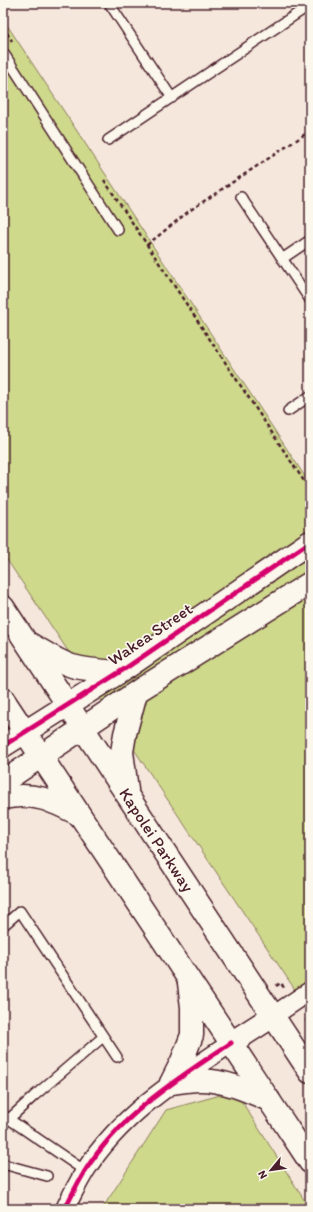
<svg xmlns="http://www.w3.org/2000/svg" width="313" height="1212" font-family="Itim,sans-serif">
<style>
.green{fill:#ced98c;stroke:#8c7c5c}
.lines{fill:none;stroke-linecap:round;stroke-linejoin:round}
.lane-casing{stroke:#4a1f2b;stroke-width:12}
.street-casing{stroke:#4a1f2b;stroke-width:21}
.secondary-casing{stroke:#4a1f2b;stroke-width:25}
.path{stroke:#4a1f2b;stroke-width:2.5;stroke-dasharray:4 3;stroke-linecap:butt}
.lane{stroke:#fbf7ec;stroke-width:9}
.street{stroke:#fbf7ec;stroke-width:18}
.secondary{stroke:#fbf7ec;stroke-width:22}
.cycleway-casing{stroke:#fbf7ec;stroke-width:8}
.cycleway{stroke:#d6006c;stroke-width:5}
.labels{text-anchor:middle;dominant-baseline:central;stroke-width:3.5;stroke-linejoin:round;paint-order:stroke}
.street-label{font-size:17px;fill:#4a1f2b;stroke:#fbf7ec}
</style>
<rect width="100%" height="100%" fill="#f5e7db"/>
<filter id="ink" filterUnits="userSpaceOnUse"><feTurbulence type="fractalNoise" baseFrequency=".025" numOctaves="2"/><feDisplacementMap in="SourceGraphic" scale="8" xChannelSelector="R" yChannelSelector="G"/><feConvolveMatrix kernelMatrix="1 2 1 2 8 2 1 2 1" color-interpolation-filters="sRGB"/></filter>
<g filter="url(#ink)">
<path class="green" d="M3,19L310,484V1012L3,554Z
M235,1091L310,1209H102L166,1110Z"/>
<g class="lines">
<g class="lane-casing">
<path id="lane" d="M109,3L172,98
M3,52L118,230
M108,140L310,5
M241,197L310,300
M282,259L310,240
M288,411L310,396
M3,926L20,911L117,1057
M3,1115L85,1171
M9,1119L34,1096L103,1037
M3,1164L47,1176"/>
</g>
<g class="street-casing">
<path id="street" d="M273,1016L310,991
M65,1209C71,1196 78,1183 85,1171C120,1115 177,1079 231,1043"/>
</g>
<g class="secondary-casing">
<g id="secondary">
<path id="s1" d="M3,607L310,1072"/>
<path d="M30,644C44,652 57,661 72,666C87,670 104,671 119,672"/>
<path d="M3,699L310,1162"/>
<path d="M3,746L126,668L310,542"/>
<path d="M3,782L141,689L310,583"/>
<path d="M127,790L122,752L125,734L136,693"/>
<path d="M3,798C34,792 51,800 78,814"/>
<path d="M231,1043L273,1016"/>
<path d="M171,1083L182,1061L192,1035V1007L189,983"/>
<path d="M171,1083C180,1082 190,1080 199,1080C224,1080 247,1090 269,1100"/>
</g>
</g>
<path class="path" d="M3,27L12,41
M104,180L310,490
M147,245L189,211L310,131
M276,986L281,983L284,988
M305,1020L308,1021"/>
<use href="#lane" class="lane"/>
<use href="#street" class="street"/>
<use href="#secondary" class="secondary"/>
<g class="cycleway-casing">
<path id="cycleway" d="M3,746L126,668L310,542
M65,1209C71,1196 78,1183 85,1171C120,1115 177,1079 231,1043"/>
</g>
<use href="#cycleway" class="cycleway"/>
</g>
</g>
<g class="labels">
<g class="street-label">
<text transform="translate(150 634) rotate(-34)">Wakea Street</text>
<text stroke="none"><textPath href="#s1" startOffset="279">Kapolei Parkway</textPath></text>
</g>
</g>
<rect width="313" height="1212" fill="none" stroke="#fbf7ec" stroke-width="16"/>
<rect x="8" y="8" width="297" height="1196" fill="none" stroke="#4a1f2b" stroke-width="1.5" filter="url(#ink)"/>
<g transform="translate(271 1170) rotate(241)" stroke="#fbf7ec" stroke-width="3" paint-order="stroke">
<path d="M0-3L7 15L0 10L-7 15Z" fill="#4a1f2b"/>
<text y="-6" font-size="11" font-weight="bold" text-anchor="middle" fill="#4a1f2b">N</text>
</g>
</svg>
